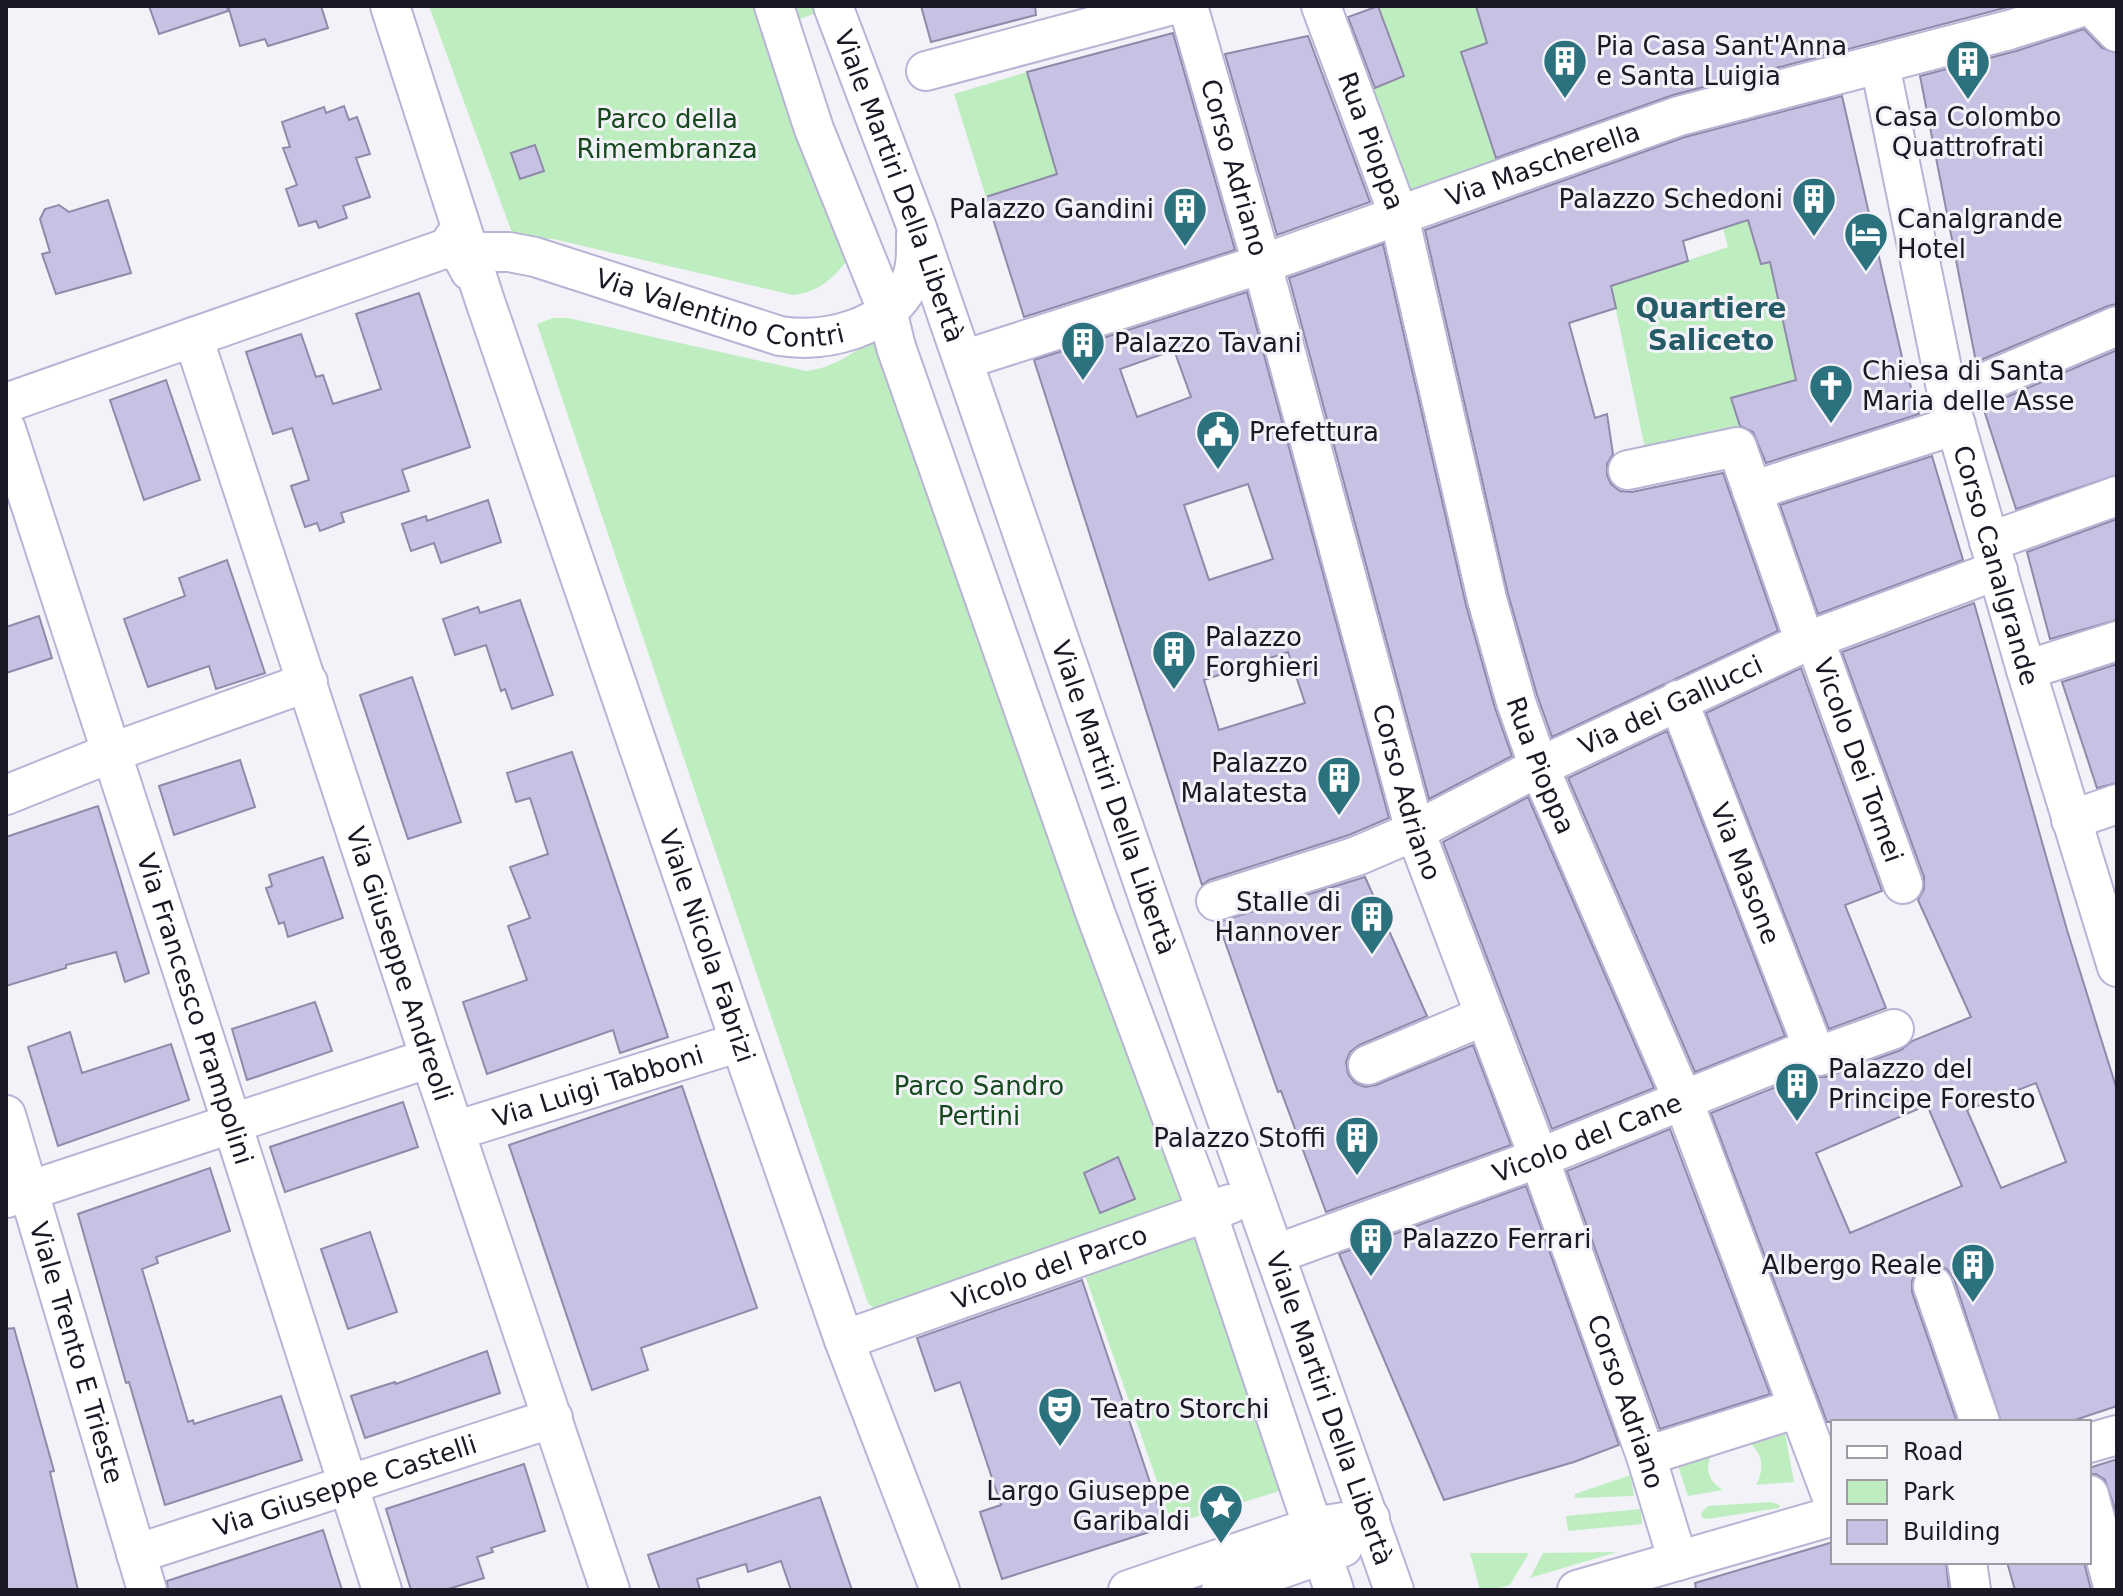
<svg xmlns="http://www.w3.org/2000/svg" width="2123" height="1596" font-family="'DejaVu Sans',sans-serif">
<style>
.green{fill:#beeec0}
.building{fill:#c7c2e4;stroke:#8f8aaa;stroke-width:2;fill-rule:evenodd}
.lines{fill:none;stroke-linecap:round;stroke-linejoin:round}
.minor-casing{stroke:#b8b4d5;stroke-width:42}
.minor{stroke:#fff;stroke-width:38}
.labels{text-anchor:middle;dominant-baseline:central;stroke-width:6;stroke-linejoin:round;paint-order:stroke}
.poi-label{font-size:26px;fill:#1b1925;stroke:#f3f2f9;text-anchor:start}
.park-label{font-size:26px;fill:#16491e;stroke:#f3f2f9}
.street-label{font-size:26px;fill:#1b1925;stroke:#f3f2f9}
.neighbourhood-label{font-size:28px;font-weight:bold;fill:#245b66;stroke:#f3f2f9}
</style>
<rect width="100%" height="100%" fill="#f3f2f9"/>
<path class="green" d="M429,6H835L767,31L847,261C831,280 819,292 793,295L553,239H534L516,244Z
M1378,6H1476L1487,43L1461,52L1500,168L1409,200L1369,91L1404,76Z
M1027,72L1057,174L986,197L954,94Z
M1748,220L1761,264L1770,262L1796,380L1731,398L1743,438L1647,458L1611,286L1728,247L1723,229Z
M553,318H568L806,371C844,366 852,348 885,336L1283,1490L1172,1524L1079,1258L879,1313L868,1303L537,324Z
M1784,1428L1794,1482L1756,1485C1765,1468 1763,1453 1747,1441Z
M1714,1450C1704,1466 1707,1481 1723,1490L1688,1496L1677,1462Z
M1631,1475L1634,1496L1575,1498V1494Z
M1770,1502L1780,1505L1779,1508L1708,1519L1702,1518L1701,1513L1708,1506Z
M1641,1509L1642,1524L1568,1531L1566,1516Z
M1617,1552L1530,1578L1543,1553Z
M1470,1553H1529L1510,1585L1492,1590H1480Z"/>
<path class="building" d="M149,6H227L228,11L159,34Z
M228,6H321L328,28L268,46L265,39L240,46Z
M921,6H1035L1036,15L931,42Z
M1378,6L1404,76L1375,88L1348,17Z
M1476,6H2012L1673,95L1496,158L1461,52L1487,43Z
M2084,29L2102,48L2117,53V304L2108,306L1976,362L1920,76L2016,51Z
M1173,33L1235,250L1024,317L986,197L1057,174L1027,72Z
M1308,36L1370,202L1277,235L1225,54Z
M1842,96L1902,357L1919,414L1766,463L1753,432L1740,426L1731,398L1796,380L1770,262L1761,264L1748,220L1683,241L1688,261L1611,286L1616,308L1569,323L1595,418L1607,414L1613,454L1607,464V475L1611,484L1620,491L1632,492L1723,473L1778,631L1552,737L1537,695L1508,594L1425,230L1685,137Z
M344,106L349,120L357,117L370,154L356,158L370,197L343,206L347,218L319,228L316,221L299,226L286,189L297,185L283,148L290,147L282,122L324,107L326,113Z
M535,145L544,171L520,179L511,153Z
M108,200L131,273L56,294L42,254L50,252L40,219L45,209L59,205L69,212Z
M1383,244L1466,605L1495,708L1512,756L1429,799L1289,278Z
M1247,292L1389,818L1349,835L1209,880L1202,885L1034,360ZM1174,350L1191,397L1137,417L1120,369ZM1248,484L1273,559L1209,580L1184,505ZM1288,652L1305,703L1219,730L1204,680Z
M419,293L470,447L402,470L409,491L341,513L344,522L320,531L317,523L305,527L291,486L309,480L292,428L273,434L246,352L301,334L316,377L323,375L333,404L381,389L356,314Z
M2117,350V475L2016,509L1983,407Z
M166,380L200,480L144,500L110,400Z
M1932,456L1963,560L1818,614L1780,505Z
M488,500L501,542L441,563L434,543L411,551L402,524L426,516L427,521Z
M2117,519V620L2050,639L2027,552Z
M227,560L265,673L216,689L209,666L148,687L124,619L185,596L179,578Z
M520,600L553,695L512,709L505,689L501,691L486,645L455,655L443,619L478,607L480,613Z
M1974,603L2067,930L2117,1090V1406L2069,1422H2001L1954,1279L1947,1269L1936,1264L1927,1265L1917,1271L1912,1281V1292L1957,1422H1827L1711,1113L1808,1074L1814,1077H1826L1901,1050L1912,1041L1971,1017L1918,900L1924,889V877L1842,652ZM2036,1083L2066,1162L2001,1188L1967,1110ZM1927,1105L1962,1186L1850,1233L1816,1153Z
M39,616L52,658L6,673V627Z
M2117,664V783L2097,788L2062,682Z
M1801,668L1882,891L1845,905L1886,1008L1829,1029L1706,713Z
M412,677L461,822L408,839L360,695Z
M1667,731L1785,1036L1695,1072L1568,778Z
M572,752L668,1037L620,1053L613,1030L487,1074L463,1002L527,980L508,926L530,918L510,867L548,854L530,798L516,802L507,773Z
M240,760L255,807L174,835L159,786Z
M1528,797L1654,1088L1552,1129L1443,842Z
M98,806L149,973L125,982L116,952L66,965V968L6,986V837Z
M323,857L343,918L288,937L284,922L279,924L266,888L272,886L269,875Z
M1365,877L1427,1016L1359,1045L1350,1052L1346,1062L1348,1074L1355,1083L1365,1087L1376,1085L1473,1045L1511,1145L1326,1212L1281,1091L1278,1092L1218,922Z
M315,1002L332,1051L247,1080L232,1029Z
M70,1032L82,1073L171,1044L189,1100L58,1146L28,1047Z
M682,1086L757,1308L641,1348L648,1370L592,1390L509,1145Z
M403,1102L418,1147L285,1192L270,1147Z
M1670,1129L1770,1394L1660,1429L1567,1171Z
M1118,1157L1135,1199L1100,1213L1084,1173Z
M210,1168L230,1231L156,1257L158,1263L142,1269L188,1422L193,1420L194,1424L281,1396L302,1460L165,1505L129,1382L126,1383L78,1214Z
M1526,1186L1619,1445L1574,1462L1444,1500L1339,1254Z
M370,1232L397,1312L348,1329L321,1249Z
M1082,1280L1165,1527L1002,1579L980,1512L1001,1505L960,1382L935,1391L917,1338Z
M14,1328L54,1471L50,1472L78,1590H6V1329Z
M487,1351L500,1393L365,1438L351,1396L395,1382L396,1384Z
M2117,1459V1515L2105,1480L2096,1474H2089V1468Z
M524,1464L545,1531L491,1548L493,1552L477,1557L484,1578L445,1590H411L386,1509Z
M820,1497L852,1590H791L781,1561L748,1572L746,1564L697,1579L700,1590H660L648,1555Z
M323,1530L342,1590H168L167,1581Z
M1833,1542V1562H1946L1949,1590H1696L1695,1583Z
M2007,1562H2084L2091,1590H2015Z"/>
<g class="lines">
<g class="minor-casing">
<g id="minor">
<path id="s1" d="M390,6L484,298L740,1042L844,1340L940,1590"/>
<path d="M774,6L814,129L887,310L896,347L1096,915L1207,1212L1334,1590"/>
<path id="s2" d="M833,6L917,228L1156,920L1394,1590"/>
<path id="s3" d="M1188,6L1262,264L1415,831L1539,1158L1646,1456L1678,1561"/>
<path id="s4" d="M1321,6L1399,216L1487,599L1516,702L1539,767L1683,1100L1833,1500"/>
<path d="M2092,6L2117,32"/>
<path id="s5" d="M1880,65L1948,398L2026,670L2117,967"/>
<path d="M926,71L1169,6"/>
<path id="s6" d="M453,239L470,252H509L535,257L780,336C825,343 887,329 909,284C917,269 916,252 916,235"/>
<path id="s7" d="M193,337L430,1058L610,1590"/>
<path id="s8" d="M963,360L1262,264L1679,116L2009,30L2085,6"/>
<path d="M1948,398L2117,326"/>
<path d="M6,403L444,249C459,248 464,259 470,271"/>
<path id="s9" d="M6,429C134,815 257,1203 382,1590"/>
<path d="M1628,470L1737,447L1805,642"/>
<path d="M1752,491L1956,425"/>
<path d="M1989,542L2117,496"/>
<path id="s10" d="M1814,638L1903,884"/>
<path d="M2026,670L2117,641"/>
<path id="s11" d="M1678,700L1813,1048L1819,1056L1894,1029"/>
<path d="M6,795L113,752L308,682"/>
<path d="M2071,820L2117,804"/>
<path id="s12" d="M1216,901L1357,856L1415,831L1539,767L1805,642L1998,570"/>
<path d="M1368,1065L1484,1016"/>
<path id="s13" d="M6,1115L147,1590"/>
<path id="s14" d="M455,1131L740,1042"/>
<path d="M7,1198L430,1058"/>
<path id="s15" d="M1276,1254L1539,1158L1813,1048"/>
<path d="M1933,1286L1980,1422"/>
<path id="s16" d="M844,1340L1230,1204"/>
<path d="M2089,1443L2117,1435"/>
<path d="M1646,1456L1798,1408"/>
<path d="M2089,1495L2114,1590"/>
<path id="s17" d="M136,1554L553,1418"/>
<path d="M1967,1562L1971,1590"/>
<path d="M1128,1590L1312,1527L1370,1518"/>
<path d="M1221,1590L1343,1547"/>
<path d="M1577,1590L1833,1516"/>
</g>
</g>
<use href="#minor" class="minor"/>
</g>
<defs>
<g id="building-pin" transform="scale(2.3)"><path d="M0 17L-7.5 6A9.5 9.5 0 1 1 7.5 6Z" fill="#2b717e" stroke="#f3f2f9"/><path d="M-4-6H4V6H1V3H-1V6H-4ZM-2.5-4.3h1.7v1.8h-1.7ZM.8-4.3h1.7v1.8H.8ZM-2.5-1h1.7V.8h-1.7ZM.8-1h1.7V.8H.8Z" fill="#fff"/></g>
<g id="hotel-pin" transform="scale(2.3)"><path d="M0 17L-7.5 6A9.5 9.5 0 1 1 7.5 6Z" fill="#2b717e" stroke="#f3f2f9"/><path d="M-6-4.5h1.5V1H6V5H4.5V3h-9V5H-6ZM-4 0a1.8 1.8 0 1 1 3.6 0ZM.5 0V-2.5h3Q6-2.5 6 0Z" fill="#fff"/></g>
<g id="church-pin" transform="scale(2.3)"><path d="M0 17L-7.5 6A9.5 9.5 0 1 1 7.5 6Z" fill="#2b717e" stroke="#f3f2f9"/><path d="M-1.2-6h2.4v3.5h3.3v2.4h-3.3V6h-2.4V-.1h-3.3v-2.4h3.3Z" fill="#fff"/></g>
<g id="civic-pin" transform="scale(2.3)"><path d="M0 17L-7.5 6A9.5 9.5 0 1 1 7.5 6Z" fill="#2b717e" stroke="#f3f2f9"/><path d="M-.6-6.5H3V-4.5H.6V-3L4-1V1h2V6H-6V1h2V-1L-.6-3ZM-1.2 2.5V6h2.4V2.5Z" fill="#fff"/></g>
<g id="theatre-pin" transform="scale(2.3)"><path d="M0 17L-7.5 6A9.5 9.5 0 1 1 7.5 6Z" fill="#2b717e" stroke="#f3f2f9"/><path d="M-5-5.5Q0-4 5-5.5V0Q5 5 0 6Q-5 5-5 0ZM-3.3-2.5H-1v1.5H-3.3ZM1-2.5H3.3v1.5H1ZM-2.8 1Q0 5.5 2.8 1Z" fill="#fff"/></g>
<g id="sight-pin" transform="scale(2.3)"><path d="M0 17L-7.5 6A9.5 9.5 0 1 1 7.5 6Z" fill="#2b717e" stroke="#f3f2f9"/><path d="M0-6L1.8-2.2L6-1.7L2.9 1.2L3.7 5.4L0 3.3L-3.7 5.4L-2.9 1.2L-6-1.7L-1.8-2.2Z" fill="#fff"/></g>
</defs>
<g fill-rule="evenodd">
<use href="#building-pin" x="1565" y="61"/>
<use href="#building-pin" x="1968" y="62"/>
<use href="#building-pin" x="1814" y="199"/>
<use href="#building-pin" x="1185" y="209"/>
<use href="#hotel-pin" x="1866" y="234"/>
<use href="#building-pin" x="1083" y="343"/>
<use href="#church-pin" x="1831" y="386"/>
<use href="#civic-pin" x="1218" y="432"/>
<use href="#building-pin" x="1174" y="652"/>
<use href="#building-pin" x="1339" y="778"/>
<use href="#building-pin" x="1372" y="917"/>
<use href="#building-pin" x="1797" y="1084"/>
<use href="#building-pin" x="1357" y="1138"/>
<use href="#building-pin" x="1371" y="1239"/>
<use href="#building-pin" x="1973" y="1265"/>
<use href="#theatre-pin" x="1060" y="1409"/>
<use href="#sight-pin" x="1221" y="1506"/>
</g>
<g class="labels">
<g class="poi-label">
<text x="1596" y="46">Pia Casa Sant'Anna<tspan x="1596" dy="30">e Santa Luigia</tspan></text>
<text x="1968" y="117" text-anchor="middle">Casa Colombo<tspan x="1968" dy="30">Quattrofrati</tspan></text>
<text x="1783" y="199" text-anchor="end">Palazzo Schedoni</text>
<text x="1154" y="209" text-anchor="end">Palazzo Gandini</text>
<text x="1897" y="219">Canalgrande<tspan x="1897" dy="30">Hotel</tspan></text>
<text x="1114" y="343">Palazzo Tavani</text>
<text x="1862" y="371">Chiesa di Santa<tspan x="1862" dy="30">Maria delle Asse</tspan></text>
<text x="1249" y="432">Prefettura</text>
<text x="1205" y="637">Palazzo<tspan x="1205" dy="30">Forghieri</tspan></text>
<text x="1308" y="763" text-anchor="end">Palazzo<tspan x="1308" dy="30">Malatesta</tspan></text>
<text x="1341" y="902" text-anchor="end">Stalle di<tspan x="1341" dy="30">Hannover</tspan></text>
<text x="1828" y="1069">Palazzo del<tspan x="1828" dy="30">Principe Foresto</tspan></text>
<text x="1326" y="1138" text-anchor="end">Palazzo Stoffi</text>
<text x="1402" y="1239">Palazzo Ferrari</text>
<text x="1942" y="1265" text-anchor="end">Albergo Reale</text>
<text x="1091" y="1409">Teatro Storchi</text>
<text x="1190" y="1491" text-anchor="end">Largo Giuseppe<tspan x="1190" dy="30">Garibaldi</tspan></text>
</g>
<g class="park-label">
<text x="667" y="119">Parco della<tspan x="667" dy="30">Rimembranza</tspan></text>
<text x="979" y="1086">Parco Sandro<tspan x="979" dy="30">Pertini</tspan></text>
</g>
<g class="street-label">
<text stroke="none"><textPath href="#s4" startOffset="144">Rua Pioppa</textPath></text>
<text stroke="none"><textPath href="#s8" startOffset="612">Via Mascherella</textPath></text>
<text stroke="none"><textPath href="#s3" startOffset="168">Corso Adriano</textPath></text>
<text stroke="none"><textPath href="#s2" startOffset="192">Viale Martiri Della Libertà</textPath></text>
<text stroke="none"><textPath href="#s6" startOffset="280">Via Valentino Contri</textPath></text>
<text stroke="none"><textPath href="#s5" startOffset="514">Corso Canalgrande</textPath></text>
<text stroke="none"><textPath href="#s12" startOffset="496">Via dei Gallucci</textPath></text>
<text stroke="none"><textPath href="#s10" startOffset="130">Vicolo Dei Tornei</textPath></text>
<text stroke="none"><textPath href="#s4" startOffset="792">Rua Pioppa</textPath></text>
<text stroke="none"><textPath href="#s3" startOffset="816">Corso Adriano</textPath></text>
<text stroke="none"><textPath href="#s2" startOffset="840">Viale Martiri Della Libertà</textPath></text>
<text stroke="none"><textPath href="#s11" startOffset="186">Via Masone</textPath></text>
<text stroke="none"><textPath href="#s1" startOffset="992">Viale Nicola Fabrizi</textPath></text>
<text stroke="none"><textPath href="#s7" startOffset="660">Via Giuseppe Andreoli</textPath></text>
<text stroke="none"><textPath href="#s9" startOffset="610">Via Francesco Prampolini</textPath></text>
<text stroke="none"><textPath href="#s14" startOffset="150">Via Luigi Tabboni</textPath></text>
<text stroke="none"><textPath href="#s15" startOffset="332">Vicolo del Cane</textPath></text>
<text stroke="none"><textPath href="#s16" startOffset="218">Vicolo del Parco</textPath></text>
<text stroke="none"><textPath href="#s13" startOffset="248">Viale Trento E Trieste</textPath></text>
<text stroke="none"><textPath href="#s3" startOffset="1464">Corso Adriano</textPath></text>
<text stroke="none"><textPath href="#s2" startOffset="1488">Viale Martiri Della Libertà</textPath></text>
<text stroke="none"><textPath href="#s17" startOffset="220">Via Giuseppe Castelli</textPath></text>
</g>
<g class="neighbourhood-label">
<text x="1711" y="308">Quartiere<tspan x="1711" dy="32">Saliceto</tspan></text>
</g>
</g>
<rect width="2123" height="1596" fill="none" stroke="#1b1925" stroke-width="16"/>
<rect x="1831" y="1420" width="260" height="144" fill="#f3f2f9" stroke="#9d9ba4" stroke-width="2"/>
<rect x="1847" y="1446" width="40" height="12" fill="#ffffff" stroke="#9d9ba4" stroke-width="2"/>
<text x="1903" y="1460" font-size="24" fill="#1b1925">Road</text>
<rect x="1847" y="1480" width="40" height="24" fill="#beeec0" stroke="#9d9ba4" stroke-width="2"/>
<text x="1903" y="1500" font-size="24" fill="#1b1925">Park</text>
<rect x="1847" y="1520" width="40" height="24" fill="#c7c2e4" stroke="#9d9ba4" stroke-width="2"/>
<text x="1903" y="1540" font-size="24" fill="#1b1925">Building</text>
</svg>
